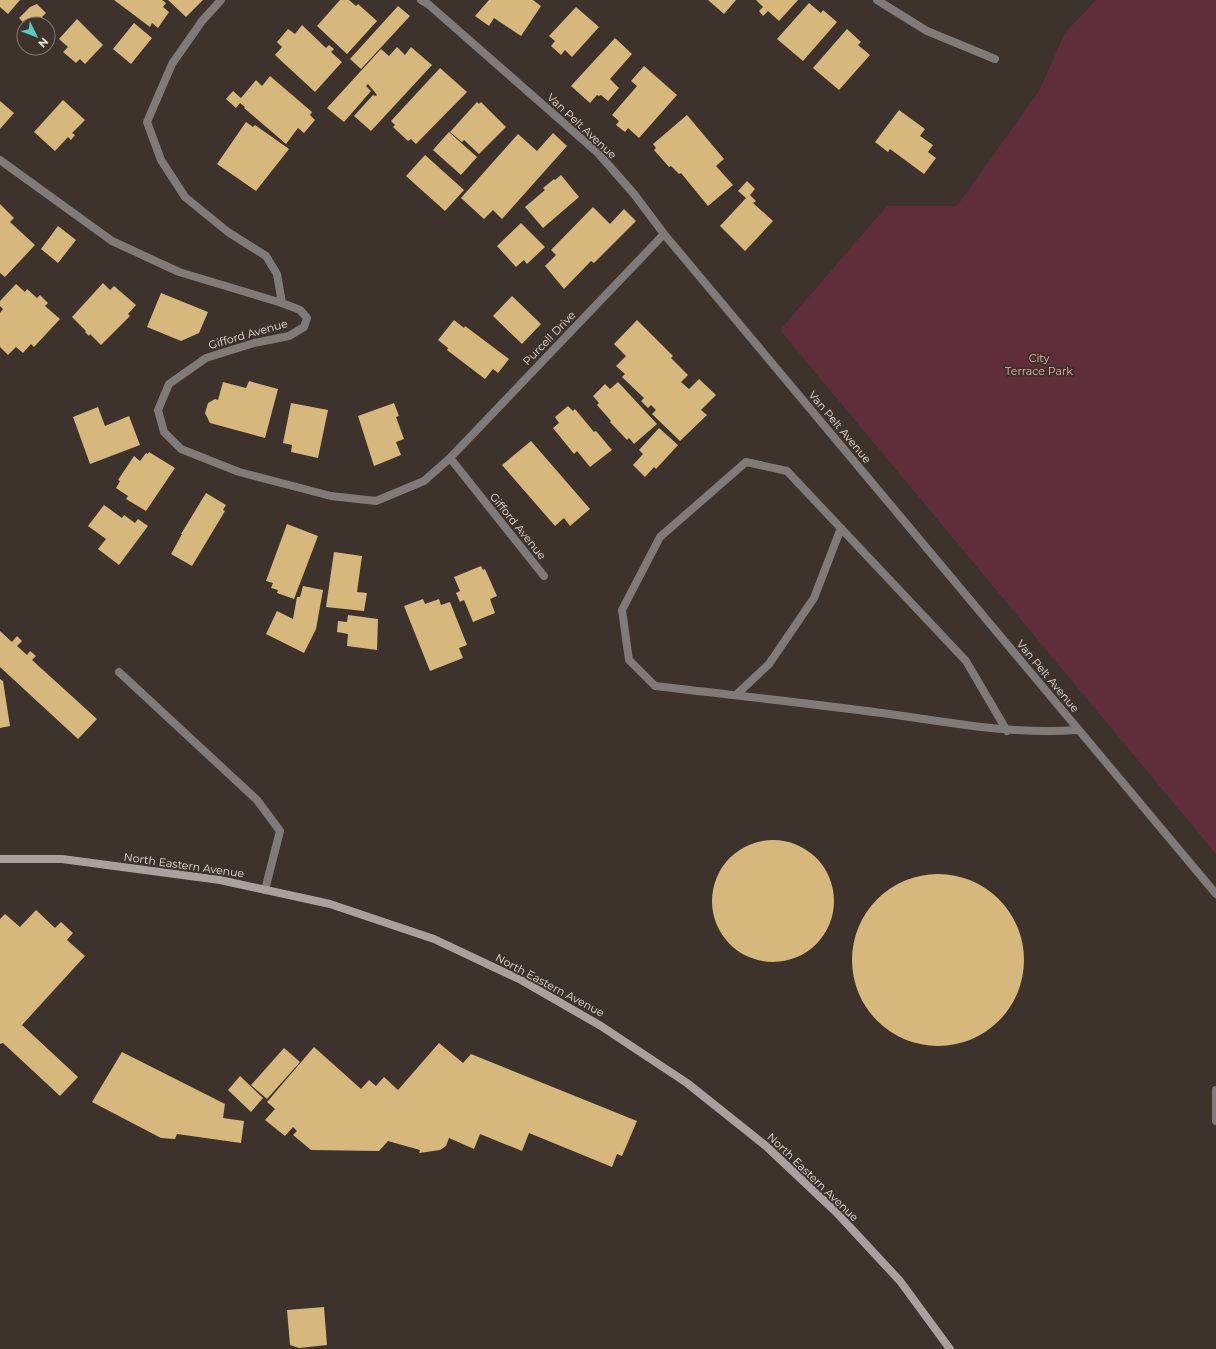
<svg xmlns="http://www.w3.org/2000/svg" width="1216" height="1349" font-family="Montserrat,sans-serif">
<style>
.green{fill:#602e39}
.building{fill:#d6b77c}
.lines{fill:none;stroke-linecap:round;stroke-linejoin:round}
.lane{stroke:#807a78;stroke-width:8}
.street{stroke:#807a78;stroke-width:8}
.secondary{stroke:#aaa09e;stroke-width:8}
.labels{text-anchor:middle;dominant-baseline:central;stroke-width:4;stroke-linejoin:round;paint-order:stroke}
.street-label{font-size:11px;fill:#e3ddd8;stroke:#3d332c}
.park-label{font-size:11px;fill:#f5a9b6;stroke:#3d332c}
</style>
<rect width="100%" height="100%" fill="#3d332c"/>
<path class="green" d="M1096,0H1216V854L780,330L887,206H957L1039,91L1065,33Z"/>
<path class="building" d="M0,0H20L8,14L0,7Z
M114,0H162L166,3L163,7L169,12L158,28L152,23L150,27Z
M168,0H203L186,17Z
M340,0H349L356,6L358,4L377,21L347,54L317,26Z
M489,0H533L541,6L521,36L494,18L489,26L475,16Z
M708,0H736L724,14Z
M756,0H798L779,21L768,11L763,16L759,11L763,7Z
M809,3L821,13L823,10L837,22L803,61L777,39Z
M37,4L46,13L42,17L52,27L48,31V24H25L19,18L30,7Z
M398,6L410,16L361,69L350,59Z
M576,7L599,27L572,57L565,50L561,55L551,46L555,41L549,36Z
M77,19L103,45L85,64L80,59L76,63L63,52L68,47L59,39Z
M134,23L152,38L131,64L113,49Z
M302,25L326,48L329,45L334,49L331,52L342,62L315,92L275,55L282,47L277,42L288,29L295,34Z
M847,29L861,42L858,45L870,55L839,90L813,68Z
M615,38L632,54L610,79L619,88L608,101L601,95L599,96L597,95L590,103L571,86Z
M397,47L405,55L411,47L432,65L371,131L354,116L373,95L376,96L377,95L368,84L366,86L371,91L344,122L327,108L381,49L389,56Z
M644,66L677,95L639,138L628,128L625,132L616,125L619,121L612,115L637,86L631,81Z
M440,68L467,92L416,144L411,139L408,141L393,127L395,125L391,121Z
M270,76L312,112L310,115L315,120L304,133L298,128L286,144L244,108L245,107L240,103L236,108L226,99L233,91L241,98L256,80L262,86Z
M63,100L85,120L72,133L75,135L71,140L68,137L55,151L34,132Z
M0,101L14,113L0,129Z
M477,102L479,104L481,102L506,127L479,154L464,140L462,142L450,132Z
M899,110L925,129L920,136L933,145L928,152L936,158L924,174L890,149L888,152L875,142Z
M687,115L724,159L716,166L733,185L708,206L681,173L679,174L671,166L669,167L654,150L656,148L653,144Z
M246,122L253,127L255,125L289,149L256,191L217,164Z
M449,132L477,157L461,175L433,150Z
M553,133L567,146L502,219L493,210L484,219L461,198L518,134L537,151Z
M425,155L464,190L445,211L406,176Z
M561,175L579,197L543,228L525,207L545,190L543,188L554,179L555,180Z
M747,181L755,189L750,195L756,201L753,203L773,221L745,251L720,226L746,198L738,191Z
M0,204L14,218L10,222L35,245L5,277L0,273Z
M593,207L610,224L624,209L636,221L594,263L591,261L564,289L545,266L556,255L551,250Z
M521,223L545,247L527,264L524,260L516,267L497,246Z
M58,226L76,240L58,263L41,249Z
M103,283L110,290L114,286L136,305L128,314L130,316L101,345L90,334L89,336L85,332L86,331L72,317Z
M16,284L25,292L27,289L37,298L40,295L48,303L45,306L60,319L34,347L31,344L23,353L16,347L8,355L0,347V313L3,309L0,306V301Z
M161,293L208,312L199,333L181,341L147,327Z
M512,296L541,324L522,344L493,316Z
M454,320L464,328L465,326L509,359L498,373L493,369L485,379L447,350L448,348L438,340Z
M637,320L673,356L671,358L688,375L681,382L689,389L699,379L716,395L701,410L707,415L680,441L652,414L656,410L651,405L648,408L641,401L644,398L622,377L625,374L616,366L626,356L614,344Z
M249,381L278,389L265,438L210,423L205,413L208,403L215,399L218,400L223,382L246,388Z
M618,382L657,424L634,444L629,438L627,440L610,422L611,421L597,405L599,403L593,396L605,384L610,389Z
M291,403L328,410L318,458L291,452L292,445L283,443Z
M394,403L399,416L396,417L404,439L396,442L401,455L374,466L358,416Z
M568,406L573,411L575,409L594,432L596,431L612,450L590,467L577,451L574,454L553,428L559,423L555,417Z
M98,407L105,426L129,416L140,445L90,464L73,417Z
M659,428L678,445L656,469L654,467L645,477L633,465L643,454L639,450Z
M531,441L590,509L570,526L564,518L555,526L502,465Z
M149,452L175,468L146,511L126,499L128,496L116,488L120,481L118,480L134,456L140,461L146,453L148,454Z
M206,493L226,505L223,510L225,511L192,566L171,554L182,534H181Z
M104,505L122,518L124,515L135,523L138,519L148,526L119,565L98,549L106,539L88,526Z
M287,524L318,536L294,599L277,593L278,590L271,588L273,583L266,581Z
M334,552L362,556L357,592L367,593L364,611L326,607Z
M481,566L483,570L485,569L497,596L490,599L495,613L473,622L464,600L460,602L456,593L460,591L454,577Z
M303,586L323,590L316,629L304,653L266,634L277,611L293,619L297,597H300Z
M423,599L425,604L439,599L441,605L450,602L467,645L459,648L463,658L430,671L404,606Z
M348,615L378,619L377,650L347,646L348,634L337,632L338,621L347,622Z
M0,631L12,642L17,636L22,641L17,646L27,655L30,651L36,656L32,660L97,719L78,739L0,667Z
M0,679L3,681L10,726L0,728Z
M712 901a61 61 0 1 1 122 0a61 61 0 1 1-122 0Z
M852 960a86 86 0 1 1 172 0a86 86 0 1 1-172 0Z
M36,910L55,928L61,922L73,933L67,940L85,956L22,1025L78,1077L60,1096L3,1043L0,1044V919L5,914L20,927Z
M439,1043L463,1063L471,1054L637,1121L622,1156L617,1154L612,1167L529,1133L522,1151L480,1134L474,1149L449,1138L446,1146L440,1150L419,1153L420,1150L388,1141L379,1151L311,1150L293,1135L297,1131L293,1127L285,1136L265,1120L275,1109L267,1102L314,1047L361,1089L369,1080L376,1086L384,1077L398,1090Z
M284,1048L300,1062L267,1099L251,1085Z
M122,1052L225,1104L223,1118L244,1121L241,1143L177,1134L175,1139L161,1138L92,1102Z
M240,1076L263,1098L251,1112L228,1090Z
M324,1307L327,1345L299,1348L290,1345L287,1310Z"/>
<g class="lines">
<path class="lane" d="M119,672L257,800L280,831L265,890
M736,695L769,664L814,598L841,528
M1007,731L966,661L787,471L746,462L660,537L622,610L629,660L655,686C731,695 807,703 882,713C948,722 1011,735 1078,730"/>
<path class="street" d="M221,0L202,21L172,64L147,122L161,160L185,197L228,232L266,256L277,274L282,303
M421,0L428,4L598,153L634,194L664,234L1216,894
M877,0L927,31L995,59
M0,160L112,241L179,272L282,303L300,310L307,318L304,327L289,336L254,343L206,358L169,384L158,410L164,432L181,449L239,472L331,496L376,501L424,481L450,458L544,576
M450,458L664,234
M1216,1090V1121"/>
<path class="secondary" d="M0,859H62L220,880L330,904L434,939L521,980L601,1026L687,1083L766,1146L836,1212L900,1281L950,1349"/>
</g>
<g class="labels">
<g class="street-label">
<text transform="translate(582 126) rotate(43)">Van Pelt Avenue</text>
<text transform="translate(248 334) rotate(-16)">Gifford Avenue</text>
<text transform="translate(549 338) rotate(-46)">Purcell Drive</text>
<text transform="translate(840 427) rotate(50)">Van Pelt Avenue</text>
<text transform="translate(518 526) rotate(51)">Gifford Avenue</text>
<text transform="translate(1048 676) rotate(50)">Van Pelt Avenue</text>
<text transform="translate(184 865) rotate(8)">North Eastern Avenue</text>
<text transform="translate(550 985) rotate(28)">North Eastern Avenue</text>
<text transform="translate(813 1177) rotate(44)">North Eastern Avenue</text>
</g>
<g class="park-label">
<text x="1039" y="358">City<tspan x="1039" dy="13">Terrace Park</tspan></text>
</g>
</g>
<g transform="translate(36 36) rotate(133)"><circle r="19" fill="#3d332c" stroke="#7f7771"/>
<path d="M0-3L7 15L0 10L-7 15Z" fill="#5acebd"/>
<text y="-6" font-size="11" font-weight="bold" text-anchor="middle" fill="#e3ddd8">N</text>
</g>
</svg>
